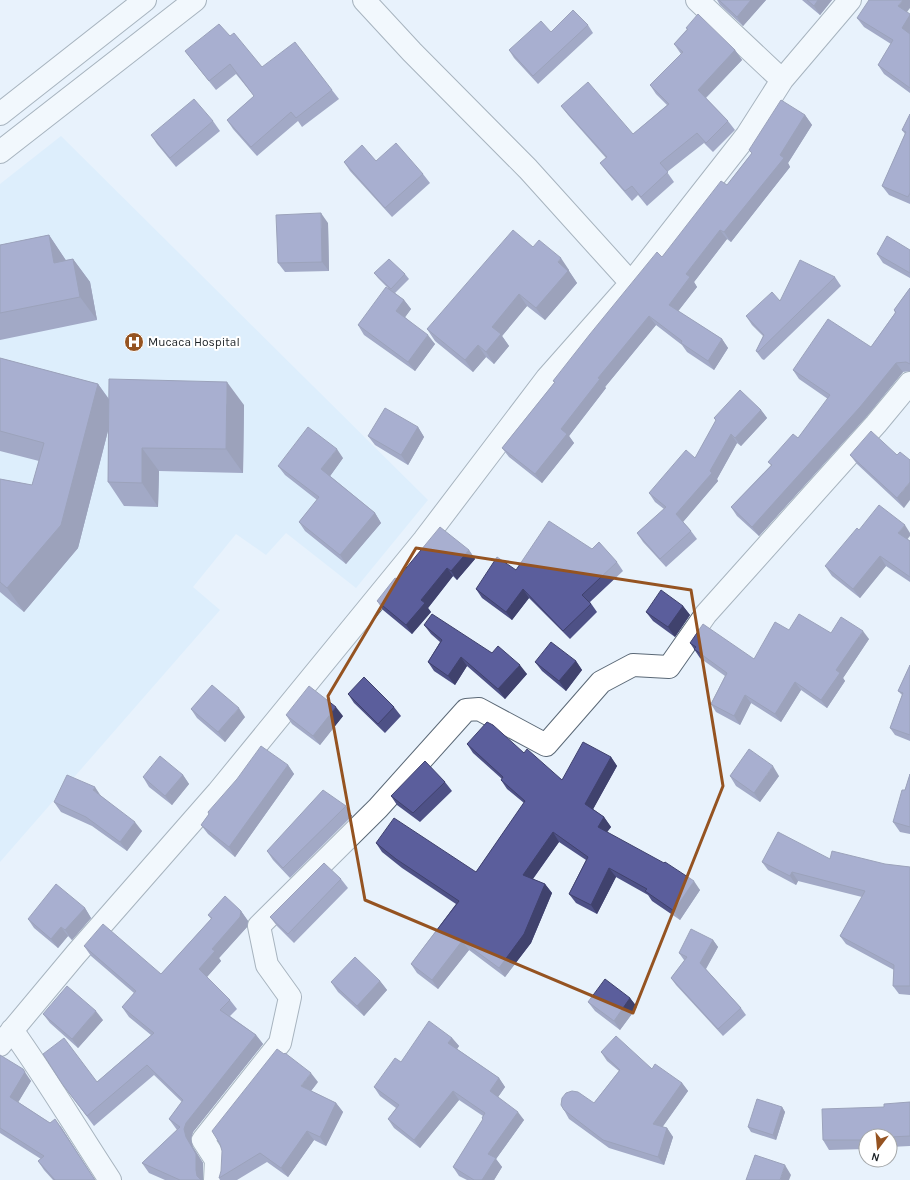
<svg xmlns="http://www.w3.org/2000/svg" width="910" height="1180" font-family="Karla,sans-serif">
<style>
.built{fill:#d1e8fd}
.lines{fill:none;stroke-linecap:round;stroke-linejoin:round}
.street-casing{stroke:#5a6876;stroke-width:24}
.street{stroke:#fff;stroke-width:22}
.wall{fill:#4e5186}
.shaded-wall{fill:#40426d}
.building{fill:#5b5e9c;stroke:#40426d}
.marked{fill:none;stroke:#955321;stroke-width:3;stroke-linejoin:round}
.labels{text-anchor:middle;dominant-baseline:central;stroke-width:4;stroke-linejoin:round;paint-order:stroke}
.poi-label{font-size:12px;fill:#1c2227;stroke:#fff;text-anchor:start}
</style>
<rect width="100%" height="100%" fill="#e8f2fc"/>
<path class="built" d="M61,136L428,500L356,588L286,533L266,555L236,534L193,587L220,610L0,862V184Z"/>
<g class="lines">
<g class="street-casing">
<path id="street" d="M364,0L412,52L528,169L631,283
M697,0L782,80
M0,114L145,0
M0,152L195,0
M12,1030C47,1079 77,1130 110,1180
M0,1045L76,954L218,792L424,540L547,378L631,283L747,135L782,80L850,0
M215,1180L216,1160L203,1140L280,1043L290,997L267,965L259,926L378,808L466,710L479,709L546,745L601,682L633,665L669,667L706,614L876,424L910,383"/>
</g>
<use href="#street" class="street"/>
</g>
<path class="wall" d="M717,0H766L743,26L720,5Z
M802,0H832L820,15Z
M910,14V93L884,74L878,65L891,44L864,27L857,18Z
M588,25L593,33L538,84L514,58L509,50L551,32Z
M686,28L735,50L742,60L706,98L728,121L735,130L713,152L704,143L667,172L674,182L647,206L638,195L632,201L607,172L600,163L606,158L568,115L561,106L633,134L667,105L656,94L650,85L681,54L674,44L687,29Z
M230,36L262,67L332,90L339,99L302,127L298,121L257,156L233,129L227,120L254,96L236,74L216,90L192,60L185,51Z
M910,114V204L889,195L882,186L905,134L902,130Z
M805,115L812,125L788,163L790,167L731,242L727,239L694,282L697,287L678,311L722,339L728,348L714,370L687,352L682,345L656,325L605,387L606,388L569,436L574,443L542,483L509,457L502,448L555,382L553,381L662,257L727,185L752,153L749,150Z
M213,121L220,131L176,167L157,144L151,135Z
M376,161L423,174L430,183L392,217L350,171L344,162Z
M328,223L329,271L285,272L278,263Z
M49,235L65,259L66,260L73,259L90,282L97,320L0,340V245Z
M533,247L569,270V271L577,283L545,320L527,306L502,336L509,346L494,364L486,357L473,372L435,341L427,329Z
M910,250V278L883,263L877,254Z
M374,273L405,274L409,279L395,293L404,300L411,309L405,317L435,344L415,371L364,335L358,325L388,288L378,278Z
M835,277L841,286L764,360L762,359L756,351L763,336L752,325L746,316L780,301Z
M910,288V371L903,372L867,416L759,536L737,516L731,507L771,465L768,462L798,438L828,399L799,379L793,370L871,347L895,313L894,310Z
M0,358L98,384L109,399L244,405L243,473L159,471L158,507L124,506L108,482V431L78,548L24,612L0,592V479L32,485L39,461L0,451Z
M761,410L767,418L741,446L737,443L717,479L718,481L683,522L691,531L697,539L666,567L643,542L637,533L664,509L655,502L649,493L695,458L716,421L714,418Z
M418,427L424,437L408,465L375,445L368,436Z
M850,455H897L904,508L857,464Z
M343,458L330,476L375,513L381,523L346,564L305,531L299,522L317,500L285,475L278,466Z
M907,539L910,541V582L886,566L860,598L832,576L825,566Z
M592,549L617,562L623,571L590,602L597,612L570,639L529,598L512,620L482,598L476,589L516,570Z
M469,550L475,559L457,580L453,576L428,608L431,612L412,634L383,610L377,601L397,579Z
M683,606L690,615L675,637L653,621L646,612Z
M424,625L492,653L527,674L505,699L467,666L455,685L434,671L428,662L440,642L431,634Z
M789,630L831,633L869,639L843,678L845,681L827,708L801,690L781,722L751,703L740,725L716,712L711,704L725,676L700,658L690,643L754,659Z
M576,661L582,670L566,691L542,671L535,662Z
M910,665V741L895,735L890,728L902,695L898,691Z
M348,694L394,707L401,716L385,733L354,703Z
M191,709L245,717L225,742L197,718Z
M286,715L343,716L320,745L292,724Z
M467,744L524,753L562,780L611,757L617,766L593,809L604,817L611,827L607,832L700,890L680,920L652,901L648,895L616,877L597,914L576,903L569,894L586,860L559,842L533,879L545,884L552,893L531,943L505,977L469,950L438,989L417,973L411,964L456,904L402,868L382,852L376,843L476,872L524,803L507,789L501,780L502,779L473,753Z
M288,765L294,774L235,857L208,834L201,825L209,814L208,812Z
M910,774V834L900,832L893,822L905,790Z
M183,775L189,784L172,805L149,787L143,777Z
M730,776H779L760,802L736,786Z
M445,782L452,791L420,822L397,805L391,796Z
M100,795L142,831L127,851L92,826L61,812L54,802Z
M346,806L352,816L290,878L273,860L267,851Z
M830,859L910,867V995L899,994L893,986L894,970L846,944L840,936L862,897L798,881L796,885L768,870L762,862Z
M341,879L348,888L294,943L277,926L270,917Z
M85,908L91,918L72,940L68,936L58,948L34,928L28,919Z
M241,911L248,921L247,927L219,958L221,961L207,977L230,1000L237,1009L230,1016L256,1035L263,1044L193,1132L191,1139L193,1147L203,1163V1180H165L149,1173L142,1163L177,1130L169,1119L182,1102L154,1075L94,1126L63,1085L97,1082L151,1035L129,1017L122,1007L134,993L91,956L84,946L161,974L211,919L208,915Z
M713,940L718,947L706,969L741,1008L746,1015L723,1036L676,985L671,978L685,960H684L679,953Z
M380,981L387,990L364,1016L338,992L331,982Z
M630,998L637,1007L620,1030L595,1011L588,1002Z
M43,1014L103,1020L78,1048L50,1023Z
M452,1038L459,1046L457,1049L499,1078L505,1087L498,1097L524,1120L496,1159L502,1167L494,1180H467L459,1176L453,1167L483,1120L482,1118L483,1116L459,1100L420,1148L394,1128L388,1119L396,1108L380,1096L374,1087L401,1062Z
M601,1052L652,1069L682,1083L688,1091L662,1127L667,1128L673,1137L664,1165L609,1148L569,1119L564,1110L594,1103L619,1071L607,1061Z
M0,1055L31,1081L18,1102L50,1123L61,1127L95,1180H53L44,1170L38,1161L41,1159L0,1133Z
M318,1082L311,1091L336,1103L343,1112L326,1146L314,1140L288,1177L267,1162L237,1180H220L219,1178Z
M910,1102V1146L890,1147V1136H866V1149L829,1150L823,1140L884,1107Z
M782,1107L785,1112L776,1140L751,1132L748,1127Z"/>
<path class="shaded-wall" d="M751,0H766L743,26L737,17Z
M818,0H832L820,15L814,6Z
M903,0H910V8L904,16L898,6Z
M910,15V35L902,28Z
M735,50L742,60L704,99L698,90Z
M805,115L812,125L788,163L790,167L731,242L724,232L780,155Z
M321,213L328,223L329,271L322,262Z
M720,230L727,239L694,282L697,287L676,314L669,305L686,274Z
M49,235L65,259L71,286L54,263Z
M561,258L569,270V271L577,283L545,320L536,308L558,262Z
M73,259L90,282L97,320L80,297Z
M519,294L527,306L502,336L509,346L494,364L486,352L492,327Z
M404,300L411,309L403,320L396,311Z
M649,316L656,325L605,387L606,388L569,436L574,443L542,483L535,474L561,429L598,378Z
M428,335L435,344L415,371L408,362Z
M722,339L728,348L714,370L708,361Z
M478,345L486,357L473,372L465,360Z
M896,363L903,372L867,416L759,536L752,527Z
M227,382L244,405L243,473L226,449Z
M98,384L114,407L78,548L24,612L7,588Z
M761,410L767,418L741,446L735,438Z
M418,427L424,437L408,465L401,455Z
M731,434L737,443L717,479L718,481L682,523L676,514L710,471Z
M142,448L159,471L158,507L142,483Z
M337,449L343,458L328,479L321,469Z
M910,482V500L904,508L897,498Z
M375,513L381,523L346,564L340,555Z
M905,525L910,533V536L905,542L898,533Z
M469,550L475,559L457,580L451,571Z
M880,556L886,566L860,598L853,589Z
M447,568L453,576L428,608L431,612L412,634L406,625L421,600Z
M523,589L529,598L512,620L506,612Z
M683,606L690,615L675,637L668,627Z
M863,631L869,639L843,678L845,681L827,708L821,700L836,670Z
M461,657L467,666L455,685L448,676Z
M576,661L582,670L566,691L559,681Z
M520,665L527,674L505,699L498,689Z
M795,682L801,690L781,722L775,714Z
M745,695L751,703L740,725L734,716Z
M336,707L343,716L320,745L313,736Z
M239,708L245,717L225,742L218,732Z
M611,757L617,766L591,813L585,804Z
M288,765L294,774L235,857L229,847Z
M773,766L779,776L760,802L754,793Z
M183,775L189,784L172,805L165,796Z
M95,787L101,796L93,790Z
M604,817L611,827L604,836L598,827Z
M135,822L142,831L127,851L120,842Z
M553,832L559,842L529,884L523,875Z
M609,868L616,877L597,914L591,905Z
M792,872L798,881L796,885L790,876Z
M694,881L700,890L680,920L674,911Z
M545,884L552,893L531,943L505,977L499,968Z
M85,908L91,918L72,940L65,930Z
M241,911L248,921L247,927L219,958L221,961L206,978L199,969L212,949Z
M61,927L68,936L58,948L51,939Z
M713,940L718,947L705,970L700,963Z
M462,941L469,950L438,989L432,980Z
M380,981L387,990L364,1016L357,1006Z
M630,998L637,1007L620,1030L614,1021Z
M96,1011L103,1020L78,1048L72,1039Z
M256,1035L263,1044L193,1132L191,1139L193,1147L203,1163V1180H200L197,1176L184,1129L186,1123Z
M452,1038L459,1046L455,1052L448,1043Z
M23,1069L31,1081L16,1106L10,1097Z
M311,1073L318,1082L307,1096L301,1086Z
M499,1078L505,1087L496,1100L490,1091Z
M682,1083L688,1091L659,1132L653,1124Z
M453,1091L459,1100L420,1148L414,1140Z
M336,1103L343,1112L326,1146L320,1137Z
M782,1107L785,1112L776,1140L773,1135Z
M518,1112L524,1120L496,1159L502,1167L494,1180H482L488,1154Z
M55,1119L61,1127L95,1180Z
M667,1128L673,1137L664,1165L658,1157Z
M307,1131L314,1140L288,1177L281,1168Z
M862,1139L866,1145V1146L862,1140Z
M785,1165L791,1175L789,1180H780Z"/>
<path class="building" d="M719,0H751L737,17Z
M807,0H818L814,6Z
M869,0H903L898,6L910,14V15L902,28L910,34V88L878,65L893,40L857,18Z
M573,10L588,25L533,76L509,50L541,21L551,32Z
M698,14L735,50L698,90L728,121L706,143L697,133L660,163L668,172L641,197L632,186L625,191L600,163L607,157L561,106L588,82L633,134L669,104L650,85L683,52L674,44L688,29L686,28Z
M219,24L230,36L234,33L262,67L295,42L332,90L296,118L291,112L251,147L227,120L254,96L230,64L209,81L185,51Z
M194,99L213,121L170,158L151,135Z
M781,100L805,115L780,155L784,158L724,232L720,230L686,274L690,277L669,305L722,339L708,361L681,343L682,341L649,316L598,378L600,379L561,429L567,434L535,474L502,448L555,382L553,381L590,334L657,252L662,257L721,181L727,185L752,153L749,150Z
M910,114V193L908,197L882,186L906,132L902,130Z
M396,143L423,174L385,208L344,162L362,145L376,161Z
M321,213L322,262L278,263L276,215Z
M513,230L533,247L539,240L561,258L558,262L568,271L536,308L519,294L492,327L501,334L486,352L478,345L465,360L427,329Z
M49,235L54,263L73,259L80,297L0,313V245Z
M887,236L910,250V273L877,254Z
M389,259L405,274L391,289L374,273Z
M800,260L835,277L758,352L756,351L764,335L746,316L772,292L780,301Z
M386,287L404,300L396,311L428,335L408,362L358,325Z
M910,288V364L906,362L896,363L860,407L752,527L731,507L772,465L768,462L793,434L798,438L830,395L793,370L828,319L871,347L896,312L894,310Z
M0,358L98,384L61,525L7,588L0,582V479L32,485L44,443L0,431Z
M109,379L227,382L226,449L142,448V483L108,482Z
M740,390L761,410L735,438L731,434L710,471L712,473L676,514L691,531L660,559L637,533L666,507L649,493L686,450L695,458L716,420L714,418Z
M385,408L418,427L401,455L368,436Z
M308,427L337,449L321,469L375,513L340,555L299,522L319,497L278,466Z
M871,431L897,455L900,452L910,460V482L897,498L850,455Z
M879,505L905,525L898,533L910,541V577L880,556L853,589L825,566L857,528L859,530Z
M549,521L592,549L599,542L617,562L582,595L591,604L563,631L523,589L506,612L476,589L497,557L516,570Z
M440,527L469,550L451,571L447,568L421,600L425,603L406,625L377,601L395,578L397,579Z
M661,590L683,606L668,627L646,612Z
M432,614L492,653L498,646L520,665L498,689L461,657L448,676L428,662L442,640L424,625Z
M799,614L831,633L841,617L863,631L836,670L840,673L821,700L795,682L775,714L745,695L734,716L711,704L727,673L694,649L696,647L690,643L703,624L754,659L775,622L789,630Z
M551,642L576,661L559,681L535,662Z
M910,665V735L890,728L903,693L898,691Z
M364,677L394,707L378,724L348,694Z
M212,685L239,708L218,732L191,709Z
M309,686L336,707L313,736L286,715Z
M487,722L493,725L524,753L527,749L562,780L583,742L611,757L585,804L604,817L598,827L664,863L665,862L694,881L674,911L645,891L647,889L609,868L591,905L569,894L588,857L553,832L523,875L545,884L524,934L499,968L462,941L432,980L411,964L459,901L396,859L376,843L394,818L476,872L525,801L501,780L503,777L467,744Z
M261,746L288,765L229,847L201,825L209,814L208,812L237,779Z
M749,749L773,766L754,793L730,776Z
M160,756L183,775L165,796L143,777Z
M425,761L445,782L413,813L391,796Z
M910,774V827L893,822L902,790H905Z
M67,775L95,787L93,790L135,822L120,842L86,817L54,802Z
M323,790L346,806L283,868L267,851Z
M778,832L830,859L832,851L885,864L910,867V986H893L894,965L840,936L865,891L792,872L790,876L762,862Z
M324,863L341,879L288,934L270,917Z
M56,884L85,908L65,930L61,927L51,939L28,919Z
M225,896L241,911L240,917L212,949L215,951L199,969L230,1000L220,1010L256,1035L186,1123L184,1129L186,1137L196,1154V1170L197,1176L201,1180H180L142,1163L180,1127L169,1119L183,1100L147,1065L87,1116L63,1085L43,1054L64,1038L97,1082L154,1033L122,1007L136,991L84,946L103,924L161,974L212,918L208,915Z
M691,929L713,940L700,963L741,1008L718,1029L671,978L687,957L679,953Z
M355,957L380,981L357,1006L331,982Z
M605,979L630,998L614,1021L588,1002Z
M67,986L96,1011L72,1039L43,1014Z
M429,1021L452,1038L448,1043L499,1078L490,1091L518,1112L488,1154L496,1158L482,1180H474L453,1167L483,1119L482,1118L485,1113L453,1091L414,1140L388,1119L399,1105L374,1087L395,1058L401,1062Z
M616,1036L652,1069L655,1064L682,1083L653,1124L667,1128L658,1157L603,1140L564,1110L561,1105L562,1098L566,1093L572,1091L578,1092L594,1103L620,1070L601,1052Z
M277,1049L284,1054L285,1053L311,1073L301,1086L336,1103L320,1137L307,1131L281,1168L260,1153L219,1178L221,1171L222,1151L220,1144L212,1131Z
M0,1055L23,1069L25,1072L10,1097L50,1123L55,1119L95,1180H55L38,1161L44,1156L0,1128Z
M757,1099L782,1107L773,1135L748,1127Z
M910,1102V1136L890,1137V1136H866V1138L862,1139V1140H823L822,1109L884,1107V1104Z
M755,1155L785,1165L780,1180H746Z"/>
<path d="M0 0H910V1180H0ZM416,548L691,590L723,786L633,1013L365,900L328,696Z" fill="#e8f2fc" fill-opacity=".55" fill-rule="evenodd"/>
<path class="marked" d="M416,548L691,590L723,786L633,1013L365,900L328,696Z"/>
<defs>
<g id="hospital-disc" transform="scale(1)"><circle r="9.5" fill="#955321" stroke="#fff"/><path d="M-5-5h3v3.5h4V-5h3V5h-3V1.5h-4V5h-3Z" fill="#fff"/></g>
</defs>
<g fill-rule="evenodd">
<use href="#hospital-disc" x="134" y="342"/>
</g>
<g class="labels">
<g class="poi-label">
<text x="148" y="342">Mucaca Hospital</text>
</g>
</g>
<g transform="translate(878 1148) rotate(196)"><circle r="19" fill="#ffffff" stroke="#a4a7a9"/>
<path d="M0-3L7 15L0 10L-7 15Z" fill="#955321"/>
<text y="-6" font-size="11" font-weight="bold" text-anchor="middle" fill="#1c2227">N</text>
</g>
</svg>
